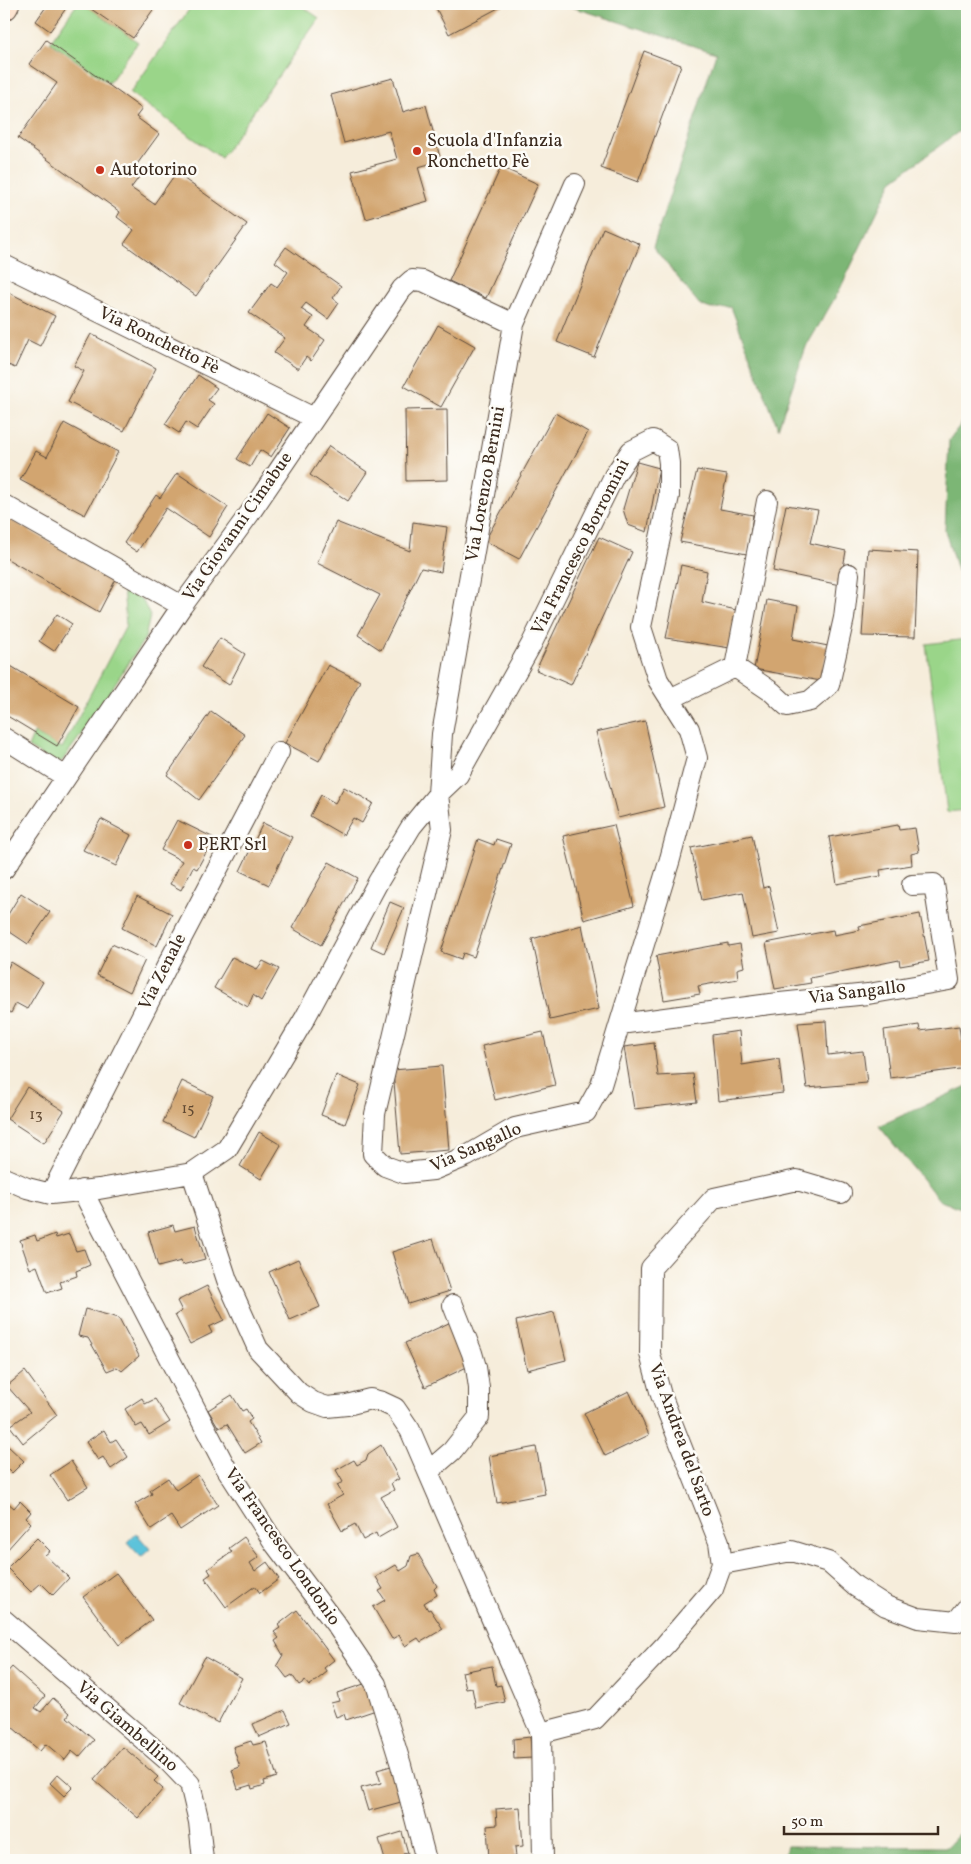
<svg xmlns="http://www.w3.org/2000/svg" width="971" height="1864" font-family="Vollkorn,serif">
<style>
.green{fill:#9ad589;stroke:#6a8054}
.forest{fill:#7bb675;stroke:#5b704a}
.water{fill:#5dc3da;stroke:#4c767c}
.building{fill:#d2a570}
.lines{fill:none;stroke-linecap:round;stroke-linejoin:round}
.minor-casing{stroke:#57473a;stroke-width:22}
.secondary-casing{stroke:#57473a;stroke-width:30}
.minor{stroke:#fff;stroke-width:20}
.secondary{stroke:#fde4d0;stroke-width:28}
.poi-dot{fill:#c8321e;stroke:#fdfcf7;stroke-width:2}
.labels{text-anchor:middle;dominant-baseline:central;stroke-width:5;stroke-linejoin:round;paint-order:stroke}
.number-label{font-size:15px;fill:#614932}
.poi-label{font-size:18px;fill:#3b2a1e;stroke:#fdfcf7;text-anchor:start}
.street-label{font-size:18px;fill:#3b2a1e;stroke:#fdfcf7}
</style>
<rect width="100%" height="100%" fill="#fdfcf7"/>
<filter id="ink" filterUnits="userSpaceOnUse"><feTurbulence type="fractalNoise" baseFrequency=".02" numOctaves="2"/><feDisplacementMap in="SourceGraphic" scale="10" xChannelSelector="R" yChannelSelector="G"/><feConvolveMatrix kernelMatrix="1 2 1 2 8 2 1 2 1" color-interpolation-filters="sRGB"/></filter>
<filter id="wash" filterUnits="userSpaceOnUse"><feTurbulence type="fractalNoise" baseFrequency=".0096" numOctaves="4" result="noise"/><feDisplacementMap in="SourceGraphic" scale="20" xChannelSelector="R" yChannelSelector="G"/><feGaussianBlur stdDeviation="1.12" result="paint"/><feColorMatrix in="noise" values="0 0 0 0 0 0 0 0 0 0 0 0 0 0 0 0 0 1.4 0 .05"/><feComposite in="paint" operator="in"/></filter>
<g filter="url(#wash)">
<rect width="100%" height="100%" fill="#f6eddb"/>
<path class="green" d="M77,4H84L138,42L109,83L50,42Z
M193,4H299L319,18L221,158L130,93Z
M123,585L143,601L150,616L145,638L81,735L62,761L56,764L28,747L34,733L62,748L126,626Z
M967,639V810L947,812L926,644Z"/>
<path class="forest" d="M563,4H967V122L965,127L892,181L839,291L806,347L778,428L731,307L711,309L700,305L653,247L716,53Z
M967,416V580L957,570L945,531L949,440Z
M967,1086V1210L940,1201L879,1126Z
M967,1826V1860H783L787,1846L947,1847Z"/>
<path class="water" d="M136,1533L150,1549L141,1557L127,1542Z"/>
<g id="blocks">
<path class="building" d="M48,4H69L50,31L36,21Z
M84,4H150L155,7L133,38Z
M434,4H506L449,34Z
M46,40L142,109L136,117L159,134L135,167L142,173L131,188L154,204L176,173L247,224L196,296L124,244L134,230L117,217L120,212L18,138L57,83L29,64Z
M644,51L681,65L638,182L601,168Z
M393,78L403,112L426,105L441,161L418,167L428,201L366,219L352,171L397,159L389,131L344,143L331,95Z
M501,167L538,184L486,298L449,281Z
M603,228L640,244L594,357L557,342Z
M286,247L341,286L333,298L339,303L328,319L306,303L301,309L313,317L306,327L325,340L311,361L306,357L298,369L274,353L285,338L249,313L271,283L277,287L288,272L275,262Z
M4,290L55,316L40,346L28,340L15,368L4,363Z
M438,325L475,346L441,407L404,386Z
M91,334L156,368L124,431L68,402L84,371L74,366Z
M198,375L217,388L208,400L214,404L197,429L186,422L179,433L165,424Z
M447,409L448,480L406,481L405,410Z
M267,413L290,428L271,457L260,450L250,467L237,459Z
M555,413L588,432L519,559L485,541Z
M64,423L118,452L85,515L20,480L36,451L47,457Z
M329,446L367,472L348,501L310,475Z
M637,462L659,468L647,532L628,525L623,509Z
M697,470L727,475L720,509L753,515L747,554L680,542Z
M177,473L228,507L209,537L166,508L137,552L124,543L156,495L160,498Z
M786,505L818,510L810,543L846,551L840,585L773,571Z
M4,516L116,579L99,612L4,557Z
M336,522L410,551L413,522L447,527L441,572L421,568L381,650L358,635L380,595L317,563Z
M599,537L632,552L571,685L536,670Z
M868,549L918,552L915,637L862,636Z
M681,565L707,571L702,602L736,610L730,648L666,638Z
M767,600L798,606L793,639L828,646L821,681L754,669Z
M57,614L72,624L54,651L39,641Z
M220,638L245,654L229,685L201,667Z
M4,662L79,707L57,746L4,714Z
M328,665L360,681L319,761L285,743Z
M211,711L245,735L199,800L167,775Z
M645,721L664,807L618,818L596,732Z
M344,787L373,803L362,823L353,818L343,835L310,816L321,795L335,803Z
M101,819L131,835L116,866L83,850Z
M177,820L214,838L197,869L193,867L181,890L170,884L182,861L161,850Z
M263,823L292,837L269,885L240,871Z
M614,825L634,906L584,920L563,836Z
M898,825L899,830L915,828L919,852L911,854L912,865L880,870L881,876L837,884L829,837Z
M752,835L763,888L769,886L779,933L752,938L743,892L702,900L691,848Z
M478,839L494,845L496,839L511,844L474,957L463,953L461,959L441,952Z
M329,862L358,878L321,945L292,928Z
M21,893L50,912L28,944L4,928V921Z
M137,896L172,914L157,946L122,928Z
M390,902L404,908L384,953L371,947Z
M920,914L929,961L900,966L899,960L810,978L811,983L775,989L766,943L833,930L834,935L860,930L859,926Z
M582,925L599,1009L550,1020L532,939Z
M728,943V946L740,944L744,967L737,969L738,979L698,986L700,994L664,1000L656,956Z
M112,944L145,960L130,992L97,975Z
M232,957L257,969L263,961L279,969L261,1001L253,995L248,1007L214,988Z
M11,962L43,982L27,1009L16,1003L11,1013L4,1009V974Z
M826,1021L828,1055L863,1051L867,1083L807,1088L798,1023Z
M919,1025L920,1031L959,1026L961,1041L967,1040V1068L890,1078L884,1030Z
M739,1031L742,1065L779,1059L783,1093L718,1101L712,1035Z
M543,1032L555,1085L495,1100L482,1046Z
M654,1043L658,1076L693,1074L697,1102L634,1109L624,1047Z
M442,1066L449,1150L400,1154L393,1070Z
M336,1075L360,1085L345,1124L321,1115Z
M182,1081L213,1096L194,1137L163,1122Z
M27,1087L64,1111L44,1143L7,1119Z
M259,1132L281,1145L261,1179L240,1166Z
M173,1225L175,1231L195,1226L205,1259L182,1265L181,1261L158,1267L148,1232Z
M55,1234L56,1238L69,1234L76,1251L84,1249L90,1265L76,1271L77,1276L60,1282L62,1288L47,1293L37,1266L30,1269L20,1240L35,1235L37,1241Z
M433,1239L450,1291L408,1304L392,1252Z
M298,1259L320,1307L290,1320L269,1272Z
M207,1286L224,1320L209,1327L212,1333L190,1344L175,1315L182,1311L177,1301Z
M85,1309L119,1318L139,1356L122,1371L117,1367L107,1371L88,1338L78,1336Z
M554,1312L566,1360L527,1370L516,1321Z
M451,1322L471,1365L425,1387L405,1343Z
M25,1371L57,1415L23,1443L10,1426L30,1412L7,1386Z
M629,1391L649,1435L605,1456L584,1413Z
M232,1395L242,1411L246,1409L252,1419L248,1422L261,1443L245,1453L227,1424L219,1428L208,1410Z
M142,1398L145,1404L155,1399L170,1422L149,1435L142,1424L136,1427L125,1409Z
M104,1430L111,1442L116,1439L128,1457L111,1469L103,1457L98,1460L86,1442Z
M381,1445L399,1479L391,1483L394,1490L381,1497L397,1527L378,1538L376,1533L363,1540L355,1524L342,1531L327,1504L343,1495L337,1485L343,1482L336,1470L354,1460L357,1465L366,1460L368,1454Z
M8,1446L24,1461L12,1473L4,1465V1451Z
M536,1447L545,1494L497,1503L489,1456Z
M71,1461L88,1487L67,1500L50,1475Z
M198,1475L218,1505L180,1530L171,1516L151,1529L135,1504L152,1494L150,1490L168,1478L176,1490Z
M20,1501L31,1512L26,1518L31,1523L6,1551L4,1549V1506L7,1502L14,1508Z
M244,1537L259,1557L250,1563L255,1571L267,1562L279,1579L260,1593L255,1586L226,1607L205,1578L211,1574L208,1569L232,1552L229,1548Z
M37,1538L50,1551L45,1555L69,1578L53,1595L41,1583L31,1592L7,1568Z
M418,1554L437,1586L434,1589L437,1595L424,1603L428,1610L430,1609L443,1629L421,1642L418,1638L405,1646L399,1635L392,1639L373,1607L385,1600L379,1591L383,1589L376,1577L396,1565L400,1571L408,1566L411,1556Z
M116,1573L152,1620L119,1645L83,1597Z
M297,1610L334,1660L324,1668L327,1672L309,1686L305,1681L299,1685L292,1675L287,1678L277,1665L283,1655L275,1641L279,1638L274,1632L280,1628L278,1625Z
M205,1657L242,1678L218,1723L180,1703Z
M492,1666L496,1686L501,1685L505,1702L476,1708L472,1688L466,1689L462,1672Z
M12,1667L45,1696L35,1708L41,1712L53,1698L70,1713L67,1717L94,1740L79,1757L72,1751L65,1760L46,1744L40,1751L4,1720V1676Z
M367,1683L376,1710L346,1720L344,1714L336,1717L331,1703L339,1701L337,1693Z
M285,1710L291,1723L259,1737L253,1724Z
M530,1737L532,1758L514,1759L513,1739Z
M251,1741L253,1745L266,1742L277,1777L264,1781L265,1785L252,1789L251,1785L238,1789L232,1770L240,1767L233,1747Z
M123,1747L158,1777L154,1781L163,1789L138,1818L94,1780Z
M391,1766L401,1802L368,1811L361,1788L381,1783L377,1770Z
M58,1774L73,1787L64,1796L50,1783Z
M520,1807L523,1846L515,1847L516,1857L489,1859L487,1826L497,1825L496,1809Z
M402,1832L408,1853L403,1854L404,1860H385L379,1839Z"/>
</g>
</g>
<g filter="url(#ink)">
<use href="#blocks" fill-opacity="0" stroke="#57473a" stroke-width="1"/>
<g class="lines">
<g class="minor-casing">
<path id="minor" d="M4,265L314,418
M653,440L667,449L669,463V496L641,627L658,680L689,729L697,758L670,859L601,1085L586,1112L515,1128L467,1156L433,1170L404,1173L385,1166L373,1154L375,1114L442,830L438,794L458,775L531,645L614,476L631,451Z
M4,505L182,606
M735,667L772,692L787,706L810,701L829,685L844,618L849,574
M670,699L735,667L767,501
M4,738L66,777
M4,869L182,606L250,513L402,289L412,280L423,281L514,324
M620,1024L770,1004L868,994L949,980L934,884L912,885
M192,1173L227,1280L258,1349L299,1393L313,1402L327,1407L347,1405L370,1399L382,1402L395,1408L410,1430L541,1733L543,1860
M4,1178L27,1188L51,1194L99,1189L192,1173L227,1149L305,1018L378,882L411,827L438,794L442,734L514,324L575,184
M82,1190L225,1466L275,1544L337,1626L376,1684L401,1765L426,1860
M51,1194L169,962L279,752
M429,1471L452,1451L479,1417V1388L476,1367L472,1353L453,1305
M722,1564L792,1551L828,1562L855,1586L886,1606L918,1618L956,1622L967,1608
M4,1620L167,1760L190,1784L199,1822L203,1860
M541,1733L595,1719L665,1645L713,1589L722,1564L719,1542L661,1395L650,1354L651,1268L714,1198L797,1180L841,1193"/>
</g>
<g class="secondary-casing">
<path id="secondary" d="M4,6L5,4"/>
</g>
<use href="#minor" class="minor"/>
<use href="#secondary" class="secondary"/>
</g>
</g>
<g class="poi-dot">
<circle cx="417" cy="151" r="5"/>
<circle cx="100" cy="170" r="5"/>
<circle cx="188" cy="845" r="5"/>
</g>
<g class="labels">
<g class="number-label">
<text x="188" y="1109">15</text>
<text x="36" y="1115">13</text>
</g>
<g class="poi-label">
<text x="427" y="141">Scuola d'Infanzia<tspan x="427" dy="21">Ronchetto Fè</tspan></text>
<text x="110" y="170">Autotorino</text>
<text x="198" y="845">PERT Srl</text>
</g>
<g class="street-label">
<text transform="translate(159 341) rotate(26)">Via Ronchetto Fè</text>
<text transform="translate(486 484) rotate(-80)">Via Lorenzo Bernini</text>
<text transform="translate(238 527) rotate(-55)">Via Giovanni Cimabue</text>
<text transform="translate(581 547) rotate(-63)">Via Francesco Borromini</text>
<text transform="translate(163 972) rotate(-63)">Via Zenale</text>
<text transform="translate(857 993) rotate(-7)">Via Sangallo</text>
<text transform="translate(476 1148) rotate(-24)">Via Sangallo</text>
<text transform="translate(681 1440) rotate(70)">Via Andrea del Sarto</text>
<text transform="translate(282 1547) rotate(55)">Via Francesco Londonio</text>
<text transform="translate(127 1727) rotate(41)">Via Giambellino</text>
</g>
</g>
<rect width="971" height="1864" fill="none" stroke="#fdfcf7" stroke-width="20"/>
<path d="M784 1826v8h154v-8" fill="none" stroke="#3b2a1e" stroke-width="2.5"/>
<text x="791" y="1826" font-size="15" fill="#3b2a1e" stroke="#fdfcf7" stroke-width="4" paint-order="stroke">50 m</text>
</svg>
